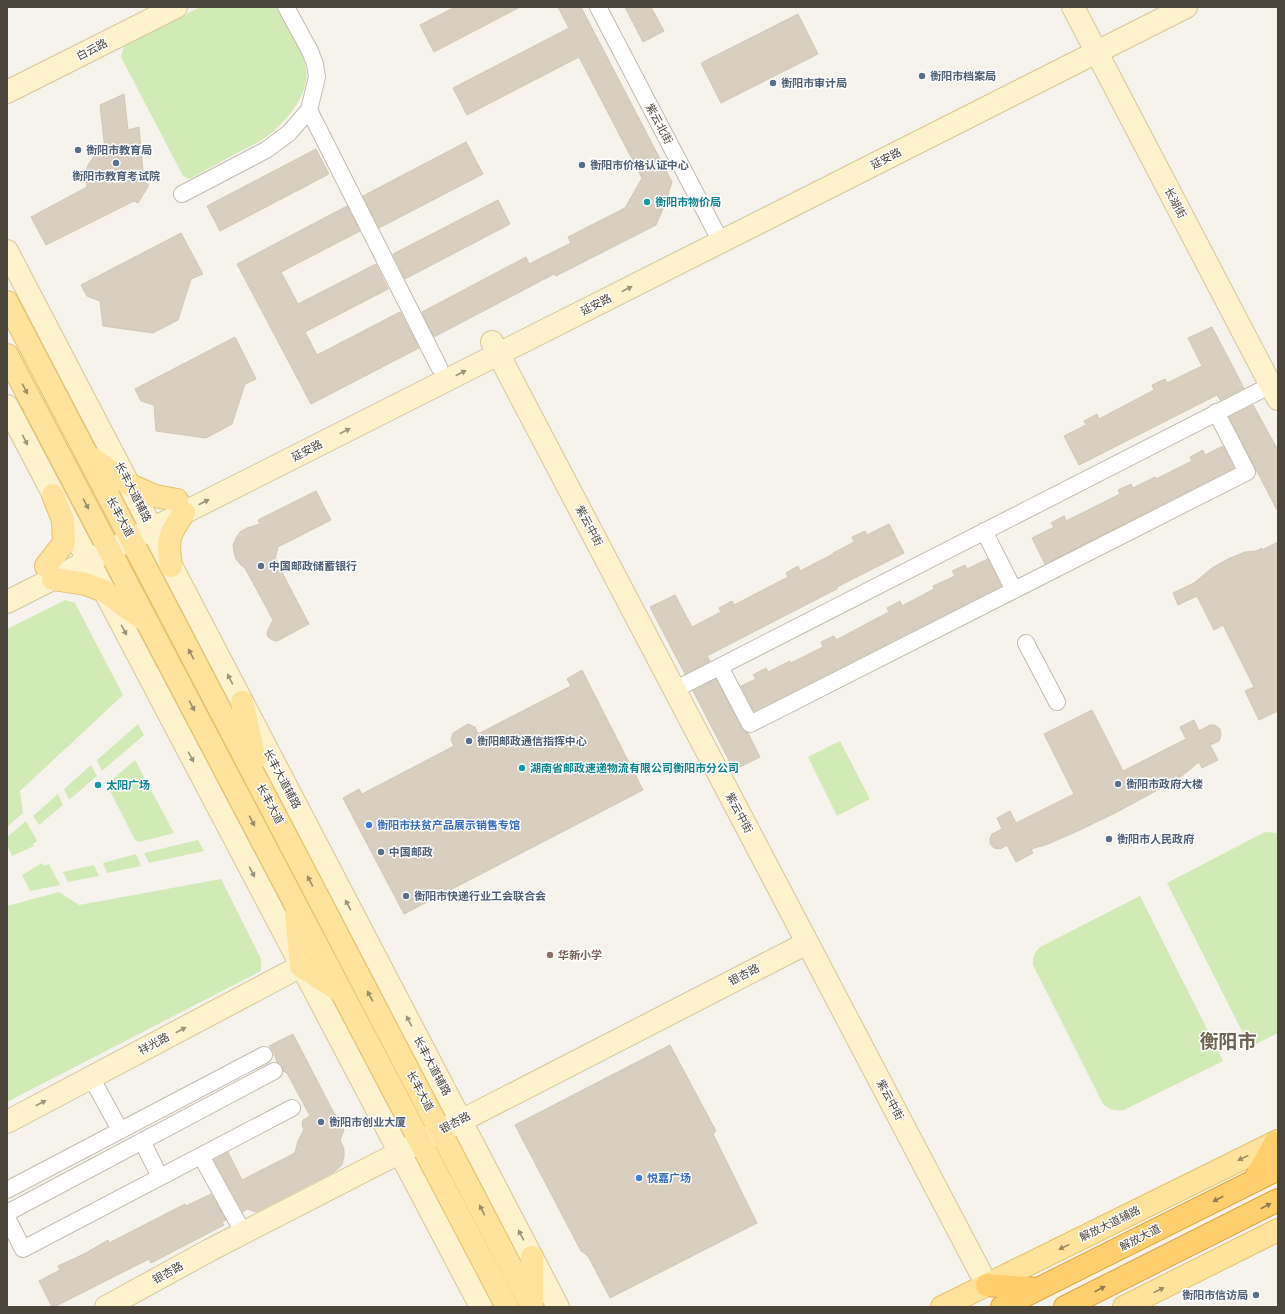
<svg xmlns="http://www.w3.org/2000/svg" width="1285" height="1314" font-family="'Fira Sans','Noto Sans SC',sans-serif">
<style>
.green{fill:#d2eab5}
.building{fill:#d8cfc1;stroke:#d3c7b4}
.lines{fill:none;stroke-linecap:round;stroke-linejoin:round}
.street-casing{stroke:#c2bbae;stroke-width:18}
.secondary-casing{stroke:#d6c79b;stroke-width:24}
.primary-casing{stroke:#e6c16a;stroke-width:24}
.highway-casing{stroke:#e0a43c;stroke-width:24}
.street{stroke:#fff;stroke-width:16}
.secondary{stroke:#fff3cd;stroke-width:22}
.primary{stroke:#ffe39c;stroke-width:22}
.highway{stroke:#ffcf6e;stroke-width:22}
.oneway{fill:#9c937c}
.oneway2{fill:#9c8c66}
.oneway3{fill:#937c4e}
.service-dot{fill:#5c6f8a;stroke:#fff;stroke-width:1.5}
.culture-dot{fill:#0f9aa8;stroke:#fff;stroke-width:1.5}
.shop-dot{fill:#3f7fe0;stroke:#fff;stroke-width:1.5}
.education-dot{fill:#8d6e63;stroke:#fff;stroke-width:1.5}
.labels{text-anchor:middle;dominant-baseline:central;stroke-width:3;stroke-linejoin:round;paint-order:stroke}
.street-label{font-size:11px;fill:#4b4439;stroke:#fff}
.service-label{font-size:11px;font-weight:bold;fill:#4e5e75;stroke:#fff;text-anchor:start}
.culture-label{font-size:11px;font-weight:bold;fill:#0d838f;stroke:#fff;text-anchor:start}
.shop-label{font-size:11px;font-weight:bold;fill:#366cbe;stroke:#fff;text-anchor:start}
.education-label{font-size:11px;font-weight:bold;fill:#785e54;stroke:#fff;text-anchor:start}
.town-label{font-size:19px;font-weight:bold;fill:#6e6250;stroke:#fff}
</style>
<rect width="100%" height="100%" fill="#f6f3ec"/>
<path class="green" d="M200,7H276C285,24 300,46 305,64C312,89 292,114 275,130C265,139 253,145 241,151C224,160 207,169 190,179L183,176L121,57L124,46Z
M65,600L75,603L123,695L20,791L23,813L7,827V629Z
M138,724L144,735L102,771L97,760Z
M840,741L870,799L837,816L808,757Z
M135,760L174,833L139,842L135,840L108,787V783Z
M91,765L97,776L69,800L64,789Z
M58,794L63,805L39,825L33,816Z
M26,821L37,841L33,844L34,846L12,856L7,845V837Z
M1265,832L1278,833V1033L1250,1047L1167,883Z
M198,840L204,851L149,863L144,853Z
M136,854L141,866L107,873L103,863Z
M42,863L44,866L49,864L60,885L30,891L22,875Z
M94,865L99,876L68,882L63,872Z
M221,879L261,959V971L7,1102V906L59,892L79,905Z
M1140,896L1223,1061L1124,1110C1115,1111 1110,1110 1103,1104L1033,965C1033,957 1034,953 1040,947Z"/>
<path class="building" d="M455,7H520L434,52L420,25Z
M558,7H581L672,182L668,194L669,195L656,225L556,276L554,274L434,337L422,312L526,257L529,264L571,243L568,237L625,208L642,178L579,57L467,115L453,88L569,28Z
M625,7H651L664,31L643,42Z
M798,14L818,54L721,103L701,63Z
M124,94L128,130L139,127L144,182L149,185L138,203L134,201L46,245L31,217L87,187L85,176L88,165L95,155L105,150L100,105Z
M466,142L483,174L379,228L363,196Z
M316,149L329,174L220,231L207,206Z
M498,200L510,224L405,279L393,254Z
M347,206L360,231L281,272L298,304L376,264L388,289L305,332L317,355L400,312L419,348L311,404L237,264Z
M181,233L203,274L191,279L178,320L153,333L103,326L100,301L87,296L81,285Z
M1212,327L1244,388L1220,400L1217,395L1079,465L1064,436L1086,425L1084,421L1097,414L1099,419L1154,390L1152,385L1165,379L1167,383L1202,366L1188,338Z
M235,337L256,379L245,384L232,424L206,438L156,431L154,405L141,401L135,389Z
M1253,405L1278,450V512L1229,417Z
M1223,446L1234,468L1045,564L1032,538L1054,527L1051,523L1064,516L1066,521L1120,494L1118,490L1131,484L1133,488L1155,477L1156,479L1192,461L1190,457L1203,450L1205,455Z
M316,491L331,520L278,547L275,559L309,624L277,641L272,640L268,637L267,632L273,620L245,568L241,565L236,559L234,552L233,545L236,538L240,532L247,528L260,524L258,520Z
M889,524L904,553L837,587V589L823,596L707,656L710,661L685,674L650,607L675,595L692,627L721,612L719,608L732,601L734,605L788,577L786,573L798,566L800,571L833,554V553L854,542L852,537L865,531L867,535Z
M1278,542V711L1259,720L1245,691L1254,687L1223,625L1214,630L1197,596L1178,605L1173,593L1194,583L1212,568L1228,559L1245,552L1256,551L1262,548V550Z
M988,559L1001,586L754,711L741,686L756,679L753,675L766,668L768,672L790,661L791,663L823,647L821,642L834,636L836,640L889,612L887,608L900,601L902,606L934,589L933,586L955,576L952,571L965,565L967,569Z
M582,670L643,790L404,914L343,798L359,789L362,794L454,746L451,740L453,733L468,724L475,727L478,734L571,686L567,679Z
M716,679L742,728L748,733L760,757L734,770L693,691Z
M1092,710L1123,771L1186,739L1180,727L1194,720L1199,731L1210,725H1215L1220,729L1221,735L1219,741L1210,745L1218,760L1202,768L1199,762L1183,775L1152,793L1117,812L1080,830L1048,844L1031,849L1033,853L1016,862L1007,845L1000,849L994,848L990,844V839L992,834L1002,829L997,818L1010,811L1016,823L1074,794L1044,734Z
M293,1034L338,1121L341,1124L344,1130L340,1140L344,1149V1157L342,1165L334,1172L256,1212L247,1209L243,1212L214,1160L228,1152L242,1180L295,1153L298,1141L304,1129L302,1126L303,1120L310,1116L287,1073L283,1071L282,1066L277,1062L273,1051L269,1046Z
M670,1045L716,1131L713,1134L757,1223L610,1298L588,1256L581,1251L515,1125Z
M211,1194L226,1220L222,1222L224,1225L151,1263L149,1259L54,1307H52L39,1281L60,1270L58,1266L86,1253L108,1240L109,1243L185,1204L186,1206Z"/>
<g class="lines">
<g class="street-casing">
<path id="street" d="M598,7L721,242
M309,110L439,367
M182,194L266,150L289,133L309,110L317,77L315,64L310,51L286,7
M984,531L1014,590
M1026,643L1057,702
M720,667L750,724L1247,472L1216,412
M674,690L1271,385
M91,1077L120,1130
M142,1141L160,1177
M201,1156L243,1232
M7,1190L264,1055
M7,1213L274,1071
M7,1218L23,1249L292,1108"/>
</g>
<g class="secondary-casing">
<path id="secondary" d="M1073,7L1278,399
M7,92L176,7
M7,251L558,1307
M492,342L987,1285
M7,406L481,1307
M7,602L1186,7
M7,1122L301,966
M106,1307L210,1250L807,943"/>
</g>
<g class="primary-casing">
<path id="primary" d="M7,302L532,1307
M7,355L507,1307
M90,457L130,485L155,496L177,500
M46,566L64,543L63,520L53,495
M171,566C167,538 168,536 184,513
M53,579L86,584L104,591L143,619
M242,702L255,759
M296,915L301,966L340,991
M532,1303V1257
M942,1307L1278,1141
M1124,1307L1278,1230"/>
</g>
<g class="highway-casing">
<path id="highway" d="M1254,1181L1275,1143
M987,1285L1037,1289
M1002,1307L1278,1169
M1065,1307L1278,1200"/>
</g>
<use href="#street" class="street"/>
<use href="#secondary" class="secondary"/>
<use href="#primary" class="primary"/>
<use href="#highway" class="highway"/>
</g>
<defs><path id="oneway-solid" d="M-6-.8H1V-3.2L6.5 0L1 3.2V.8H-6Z"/></defs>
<g class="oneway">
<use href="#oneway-solid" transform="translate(627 289) rotate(-27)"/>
<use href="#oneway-solid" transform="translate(461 373) rotate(-27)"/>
<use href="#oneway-solid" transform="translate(345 431) rotate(-27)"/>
<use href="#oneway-solid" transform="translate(25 440) rotate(63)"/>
<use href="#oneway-solid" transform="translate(204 502) rotate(-27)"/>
<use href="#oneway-solid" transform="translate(124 630) rotate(62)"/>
<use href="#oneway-solid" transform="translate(230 679) rotate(-117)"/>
<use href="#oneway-solid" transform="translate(191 757) rotate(62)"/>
<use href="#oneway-solid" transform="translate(252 872) rotate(62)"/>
<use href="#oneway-solid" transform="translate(348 905) rotate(-118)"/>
<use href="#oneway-solid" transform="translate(409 1021) rotate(-118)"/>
<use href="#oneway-solid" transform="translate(181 1030) rotate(-28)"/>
<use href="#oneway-solid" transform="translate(41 1103) rotate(-28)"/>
<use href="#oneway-solid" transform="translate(521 1235) rotate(-118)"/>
</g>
<g class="oneway2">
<use href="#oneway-solid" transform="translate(25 389) rotate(62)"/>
<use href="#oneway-solid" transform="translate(86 504) rotate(62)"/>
<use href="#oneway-solid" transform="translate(191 654) rotate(-118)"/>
<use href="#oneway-solid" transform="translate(192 706) rotate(62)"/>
<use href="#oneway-solid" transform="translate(252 821) rotate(62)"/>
<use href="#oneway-solid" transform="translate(310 881) rotate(-118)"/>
<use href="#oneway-solid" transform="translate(370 996) rotate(-118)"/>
<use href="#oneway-solid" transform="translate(1243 1158) rotate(154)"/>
<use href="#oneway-solid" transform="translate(482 1210) rotate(-117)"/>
<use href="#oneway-solid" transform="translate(1064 1247) rotate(154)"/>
<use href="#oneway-solid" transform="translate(1159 1290) rotate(-26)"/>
</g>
<g class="oneway3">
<use href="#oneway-solid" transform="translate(1218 1199) rotate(153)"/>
<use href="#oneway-solid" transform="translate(1266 1206) rotate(-27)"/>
<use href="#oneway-solid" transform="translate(1100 1289) rotate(-27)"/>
</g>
<g class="service-dot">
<circle cx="922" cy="76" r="4"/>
<circle cx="773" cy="83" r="4"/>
<circle cx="78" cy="150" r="4"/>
<circle cx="116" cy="163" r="4"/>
<circle cx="582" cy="165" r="4"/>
<circle cx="261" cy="566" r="4"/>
<circle cx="469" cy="741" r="4"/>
<circle cx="1118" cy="784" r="4"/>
<circle cx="1109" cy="839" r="4"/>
<circle cx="381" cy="852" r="4"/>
<circle cx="406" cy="896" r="4"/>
<circle cx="321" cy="1122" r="4"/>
<circle cx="1256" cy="1295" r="4"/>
</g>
<g class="culture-dot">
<circle cx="647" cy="202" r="4"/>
<circle cx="522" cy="768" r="4"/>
<circle cx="98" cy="785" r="4"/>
</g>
<g class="shop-dot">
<circle cx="369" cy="825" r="4"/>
<circle cx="639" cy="1178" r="4"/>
</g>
<circle class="education-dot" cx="550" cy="955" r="4"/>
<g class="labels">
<g class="street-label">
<text transform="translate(92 50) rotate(-27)">白云路</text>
<text transform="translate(659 124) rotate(62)">紫云北街</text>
<text transform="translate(886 159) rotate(-27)">延安路</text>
<text transform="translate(1175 203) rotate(62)">长湖街</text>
<text transform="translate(596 305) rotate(-27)">延安路</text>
<text transform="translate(307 451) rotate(-27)">延安路</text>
<text transform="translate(133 492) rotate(63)">长丰大道辅路</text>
<text transform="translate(120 517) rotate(62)">长丰大道</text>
<text transform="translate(589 526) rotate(62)">紫云中街</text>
<text transform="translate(282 779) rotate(62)">长丰大道辅路</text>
<text transform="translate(270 804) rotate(62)">长丰大道</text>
<text transform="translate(739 813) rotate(62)">紫云中街</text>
<text transform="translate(744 975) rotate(-27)">银杏路</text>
<text transform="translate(154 1044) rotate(-28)">祥光路</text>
<text transform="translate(432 1066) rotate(62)">长丰大道辅路</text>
<text transform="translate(420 1091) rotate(62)">长丰大道</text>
<text transform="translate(890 1100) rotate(62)">紫云中街</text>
<text transform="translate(455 1123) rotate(-27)">银杏路</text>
<text transform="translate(1110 1224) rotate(-26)">解放大道辅路</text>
<text transform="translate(1140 1238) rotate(-27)">解放大道</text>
<text transform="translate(168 1273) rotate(-29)">银杏路</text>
</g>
<g class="service-label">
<text x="930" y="76">衡阳市档案局</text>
<text x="781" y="83">衡阳市审计局</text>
<text x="86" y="150">衡阳市教育局</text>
<text x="590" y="165">衡阳市价格认证中心</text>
<text x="116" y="176" text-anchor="middle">衡阳市教育考试院</text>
<text x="269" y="566">中国邮政储蓄银行</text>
<text x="477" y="741">衡阳邮政通信指挥中心</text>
<text x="1126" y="784">衡阳市政府大楼</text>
<text x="1117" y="839">衡阳市人民政府</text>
<text x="389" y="852">中国邮政</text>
<text x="414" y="896">衡阳市快递行业工会联合会</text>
<text x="329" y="1122">衡阳市创业大厦</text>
<text x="1248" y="1295" text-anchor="end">衡阳市信访局</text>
</g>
<g class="culture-label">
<text x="655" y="202">衡阳市物价局</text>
<text x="530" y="768">湖南省邮政速递物流有限公司衡阳市分公司</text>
<text x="106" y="785">太阳广场</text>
</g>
<g class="shop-label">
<text x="377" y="825">衡阳市扶贫产品展示销售专馆</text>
<text x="647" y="1178">悦嘉广场</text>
</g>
<g class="education-label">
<text x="558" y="955">华新小学</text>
</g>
<g class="town-label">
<text x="1228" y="1041">衡阳市</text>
</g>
</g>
<rect width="1285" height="1314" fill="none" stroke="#4b4439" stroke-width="16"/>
</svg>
